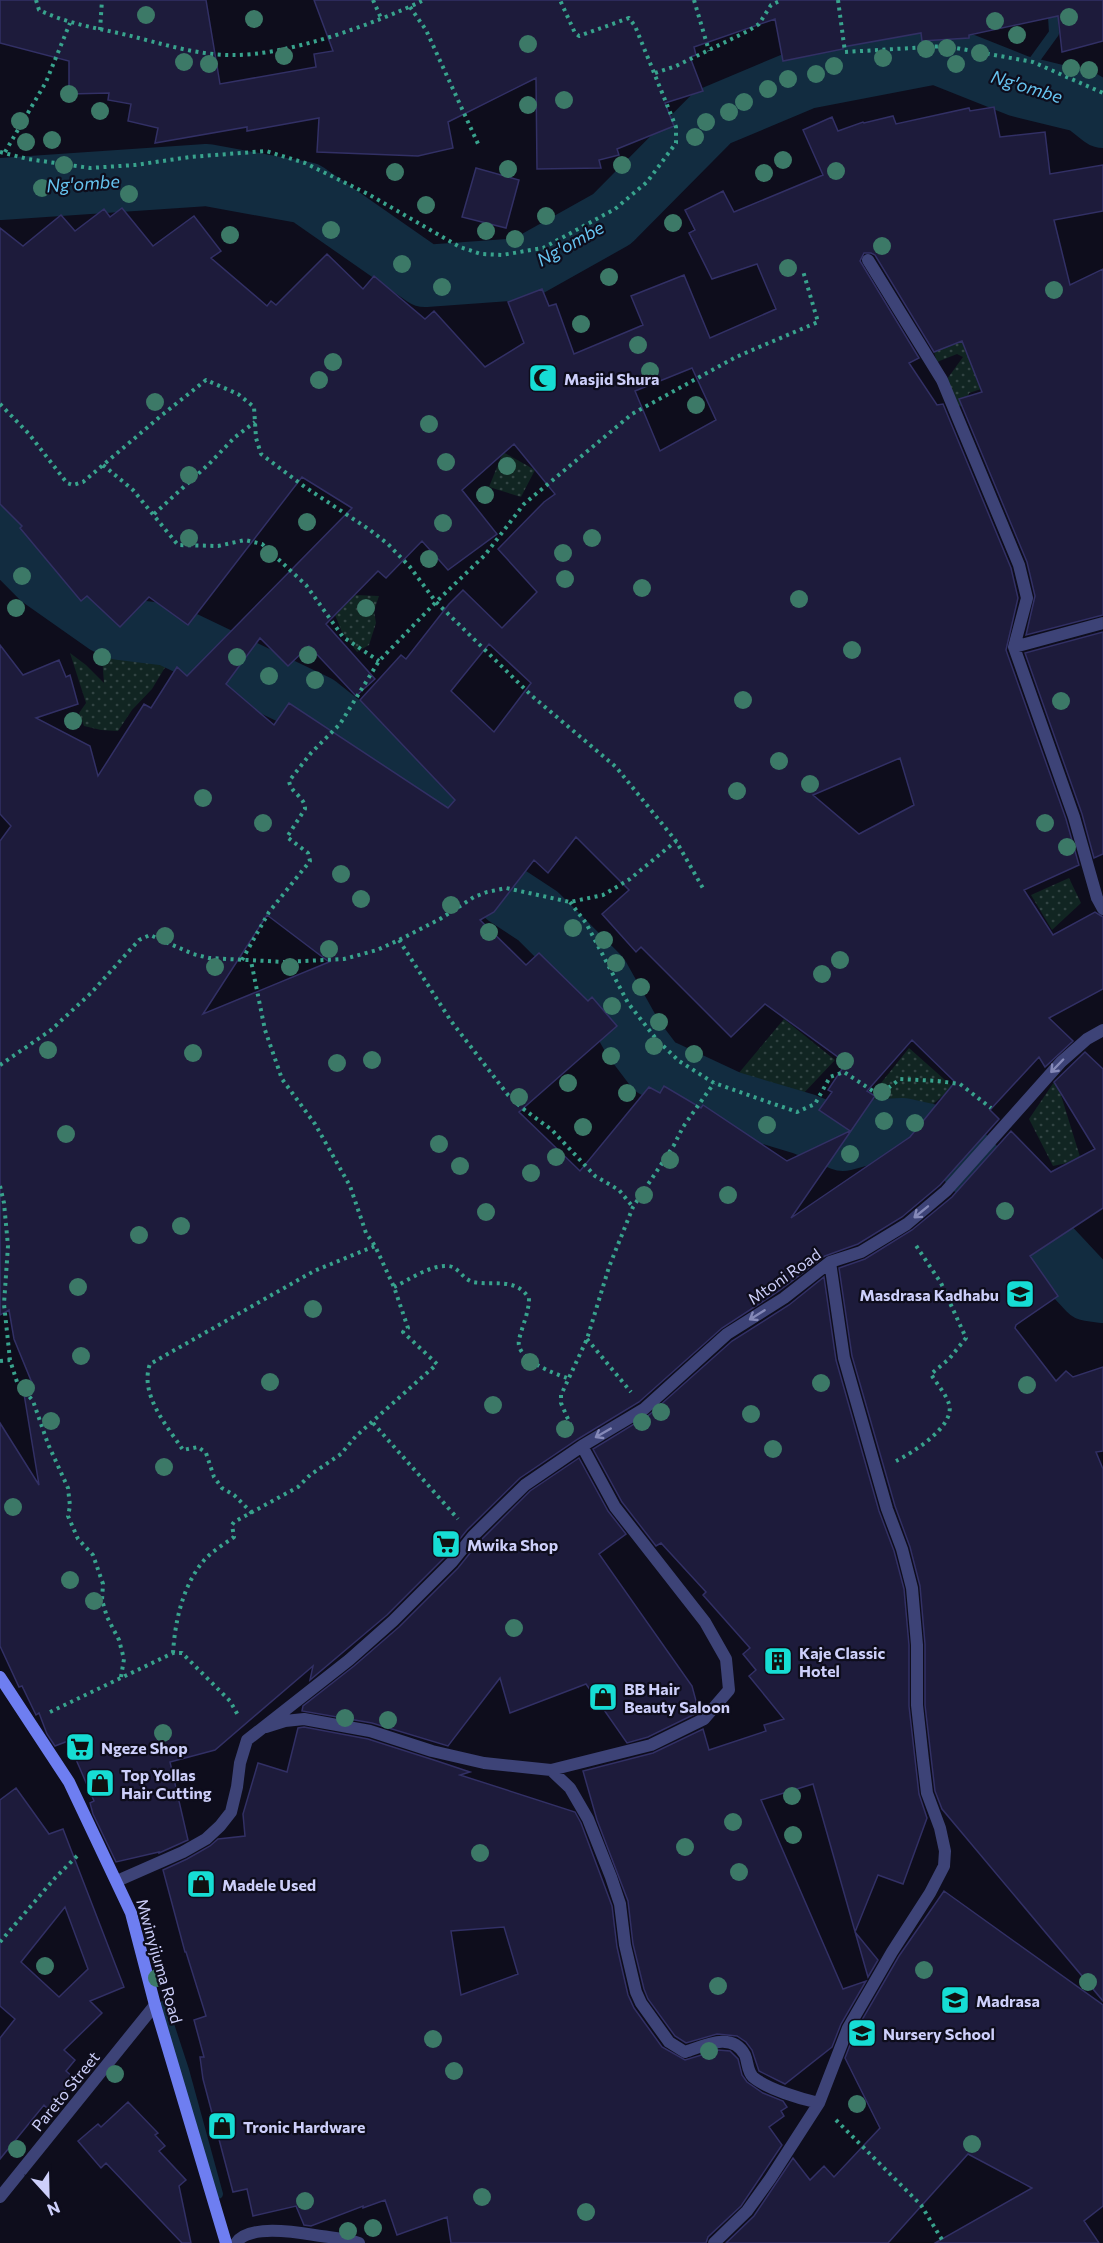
<svg xmlns="http://www.w3.org/2000/svg" width="1103" height="2243" font-family="Commissioner,sans-serif">
<style>
.grass{fill:url(#grass-dots)}
.lines{fill:none;stroke-linecap:round;stroke-linejoin:round}
.stream{stroke:#122c40;stroke-width:10}
.river{stroke:#122c40;stroke-width:62}
.building{fill:#1d1b3b;stroke:#323065;stroke-width:1.5;fill-rule:evenodd}
.path{stroke:#38a38d;stroke-width:4;stroke-dasharray:3 4.5;stroke-linecap:butt}
.street{stroke:#3d4377;stroke-width:12}
.secondary{stroke:#6e7ef1;stroke-width:12}
.tree{fill:#3c7967}
.oneway{stroke:#8589b8}
.labels{text-anchor:middle;dominant-baseline:central;stroke-width:4.5;stroke-linejoin:round;paint-order:stroke}
.poi-label{font-size:16px;font-weight:bold;fill:#cdcffa;stroke:#0e0d1c;text-anchor:start}
.street-label{font-size:16px;fill:#cdcffa;stroke:#0e0d1c}
.water-label{font-size:18px;font-style:italic;fill:#66c4f0;stroke:#0e0d1c}
</style>
<defs>
<pattern id="grass-dots" width="8" height="8" patternUnits="userSpaceOnUse" patternTransform="scale(1.5)"><rect width="8" height="8" fill="#112522"/><path d="M2 2h.1M6 6h.1" fill="none" stroke="#324443" stroke-width="1.8" stroke-linecap="round"/></pattern>
</defs>
<rect width="100%" height="100%" fill="#0e0d1c"/>
<path class="grass" d="M1014,319L1021,376L969,393L965,407L949,404L947,379L963,357L957,354L937,362L934,352Z
M503,452L535,470L521,497L489,487Z
M355,595L379,596L374,611L376,623L369,645L357,652L342,632L333,610Z
M113,637L177,654L164,669L152,689L132,710L118,731L101,730L84,726L79,713L86,703L70,653L86,665L104,683L102,657Z
M1069,878L1081,903L1052,930L1031,895Z
M784,1019L835,1060L802,1095L738,1074Z
M909,1048L953,1087L925,1111L904,1125L873,1123L841,1133Z
M1056,1079L1081,1160L1053,1166L1029,1119Z"/>
<g class="lines">
<path class="stream" d="M1019,86L1033,62L1054,33L1052,0
M163,2006L184,2070L218,2194"/>
<path class="river" d="M0,189L207,175L306,193L425,276L523,269L612,219L713,117L806,78L936,53L1019,86L1084,102L1103,117
M0,536L42,578L106,623L120,629L169,635L317,706L381,757L420,808L447,835
M506,895L538,916L599,977L633,1038L655,1067L730,1102L804,1124L843,1140L880,1130L903,1129L948,1139L1089,1290L1103,1292"/>
</g>
<path class="building" d="M0,0H206L220,84L316,67L314,54L333,51L314,0H1103V41L1062,52L1058,16L969,35V38L922,41L921,33L843,47V49L783,61L775,19L694,47L696,55L690,57L703,91L665,103L674,126L617,149L619,155L599,160L601,168L537,169L536,78L448,122L453,148L418,156L317,152L319,118L247,131V127L155,143L158,128L128,121L131,104L108,100L109,93L69,94V61L0,43Z
M994,107L1000,137L1045,132L1050,174L1103,165V211L1054,220L1070,285L1103,269V615L1026,635L1035,596L1027,562L959,399L982,392L962,341L934,352L875,255L871,253H864L860,261L919,358L909,363L937,405L943,404L1011,568L1018,598L1006,650L1066,819L1079,865L1024,890L1053,935L1095,912L1103,917V989L1049,1018L1073,1041L1045,1067L1039,1057L990,1110L999,1119L940,1185L902,1217L858,1244L825,1256L779,1291L722,1328L639,1402L578,1439L520,1478L467,1530L446,1556L387,1615L310,1680L313,1666L215,1750L170,1762L188,1840L159,1853V1852L116,1862L93,1814L90,1803L94,1801L68,1741L55,1746L47,1734L39,1713L36,1715L22,1686L19,1687L0,1646V1423L39,1485L23,1388L32,1383L14,1339L9,1310L0,1315V841L11,826L0,814V645L23,675L59,660L66,677L70,675L78,704L36,718L90,746L98,776L144,704L151,708L177,667L187,676L352,508L302,477L188,625L149,597L120,627L87,596L81,601L20,528L22,526L0,504V228L23,246L61,215L75,231L104,209L110,217L122,208L153,246L194,216L221,251L211,258L267,306L271,301L276,305L327,254L363,289L374,276L425,319L434,311L485,367L524,343L508,302L542,289L549,306L556,304L574,354L643,325L631,296L684,275L710,338L776,309L757,264L712,279L689,233L695,230L685,210L723,191L734,212L823,175L803,130L832,117L838,131L863,122L864,123L893,116L896,124L969,108L970,111ZM692,368L716,420L660,451L635,391ZM514,444L555,494L544,502L498,549L537,592L502,628L463,590L449,604L406,659L401,655L360,700L455,800L448,808L289,703L274,725L226,684L260,638L288,666L309,646L356,696L375,679L326,624L378,571L386,578L422,541L448,570L497,534L462,490ZM489,644L531,683L494,732L451,691ZM900,758L914,805L859,834L813,795ZM576,837L629,890L602,914L636,952L641,947L731,1037L765,1004L846,1063L828,1090L832,1092L819,1110L850,1131L787,1161L703,1105L701,1108L664,1086L660,1093L649,1087L580,1171L519,1112L617,1026L592,997L588,1001L539,953L526,965L480,920L494,912L534,860L548,873ZM267,915L329,962L203,1014ZM912,1040L955,1082L910,1137L791,1218L875,1096L867,1091Z
M476,168L519,180L506,228L462,217Z
M1103,632V854L1094,858L1082,814L1025,653Z
M1085,1052L1103,1069V1208L1030,1256L1058,1296L1016,1325L1015,1328L1056,1381L1066,1371L1073,1377L1103,1367V1451L1096,1452L1103,1469V2001L942,1809L935,1791L925,1705V1644L920,1586L910,1547L895,1506L852,1356L839,1268L865,1259L912,1230L952,1197L1011,1131L1051,1172L1095,1149L1054,1082Z
M824,1277L836,1360L879,1511L894,1551L904,1589L909,1645V1706L919,1794L927,1818L903,1884L878,1875L855,1932L878,1960L868,1977L813,1784L761,1800L843,1989L866,1981L841,2024L832,2047L785,2084L759,2071L752,2050L746,2042L737,2036L717,2034L686,2043L675,2036L648,1999L644,1989L633,1944L628,1901L597,1820L583,1771L653,1753L703,1729L709,1750L766,1731L764,1725L784,1719L749,1676L756,1670L743,1654L750,1648L703,1595L706,1592L661,1543L656,1546L622,1502L593,1449L649,1415L732,1341L789,1305Z
M579,1458L608,1511L626,1534L599,1554L692,1686L699,1712L648,1737L627,1743L586,1684L510,1713L500,1678L448,1746L372,1723L302,1711L303,1706L354,1666L399,1627L458,1568L479,1542L530,1491Z
M304,1727L368,1739L437,1761L470,1772L460,1775L575,1812L581,1823L612,1906L617,1947L628,1995L634,2008L662,2047L685,2060L718,2050L730,2051L738,2059L742,2075L747,2082L763,2093L783,2101L787,2107L781,2111L784,2116L769,2127L782,2145L741,2206L708,2237L706,2243H451L447,2217L397,2235L385,2200L363,2208V2206L311,2226L304,2225L296,2206L253,2216L247,2189L233,2192L203,2079L200,2057H204L194,2020L206,2016L186,1952H185L163,1870L187,1859L210,1846L218,1839L245,1836L243,1814L258,1763L287,1772L298,1728ZM504,1927L518,1974L461,1995L451,1931Z
M16,1788L49,1834L63,1829L124,1987L90,2001L102,2013L64,2050L75,2060L66,2071L74,2078L49,2110L44,2105L0,2159V2038L15,2019L0,2006V1800ZM65,1907L88,1969L59,1997L21,1962Z
M944,1891L1103,2005V2206L1084,2221L1099,2243H935L1032,2188L968,2154L888,2243H726L754,2216L793,2158L810,2180L824,2166L834,2177L880,2128L845,2058L855,2032L899,1956Z
M128,2102L158,2133L155,2135L165,2146L159,2151L186,2180L179,2186L191,2243H182L106,2163L101,2168L78,2141L98,2124L101,2127Z"/>
<g class="lines">
<path class="path" d="M36,0L39,10C68,24 97,28 127,35C159,43 197,55 231,55C287,56 372,25 424,0
M373,0L381,18
M694,0L709,51
M838,0L845,52L945,46L1033,62L1103,93
M410,7L426,30L479,146
M100,30L102,0
M655,73L676,66L748,31L759,24L771,5L782,0
M0,152L28,159L90,168L135,165L190,157L266,151L305,163L368,194L460,247L481,254L502,255L543,248L615,209L647,182L676,143V127L635,26L629,18L579,36L575,33L560,0
M5,152L46,82L70,23
M0,404L29,434L67,483L73,485L83,482L162,415L206,380L238,394L254,407L256,438L261,454L305,487L370,530L388,544L410,567L436,602L532,696L616,767L676,841L704,890
M103,465L133,490L178,545L218,546L245,540L262,544L306,585L343,637L379,661
M154,514L209,464L235,437L255,422
M570,902L586,923L628,1003L657,1040L679,1061L714,1083L797,1112L815,1104L830,1077L844,1072L879,1095L900,1079L938,1081L960,1084L991,1108
M399,940L451,1021L508,1095L522,1108L552,1130L595,1176L619,1190L633,1207
M242,960L269,912L310,861L308,853L287,837L305,809C305,796 291,794 289,781L311,753L340,724L379,661L436,602L485,555L524,504L632,414L736,357L818,322L803,271
M0,1065L51,1030L91,993L139,940L150,935L193,954L209,958L285,962L344,959L377,950L399,940L440,919L474,897L487,892L506,888L570,902L603,895L630,879L676,841
M0,1186L4,1203L8,1246L4,1304L10,1360L17,1382L33,1401L48,1444L68,1488L70,1506L68,1516L78,1539L93,1555L103,1584L102,1600L107,1617L119,1640L124,1659L121,1677
M394,1287C409,1280 428,1266 446,1266C458,1265 462,1279 473,1282C494,1286 515,1277 529,1298C529,1313 522,1326 519,1340C515,1359 553,1373 567,1378
M587,1339L631,1392
M0,1361L10,1360
M373,1423L458,1519
M571,1426L561,1403V1395L587,1339L609,1267L633,1207L674,1145L683,1127L714,1083
M896,1461C912,1453 956,1426 949,1404C946,1394 936,1383 931,1374L949,1359L966,1338L941,1283L915,1244
M252,1513L234,1495L222,1488L214,1477L206,1453L198,1447L183,1450C167,1426 139,1394 150,1364L314,1271L375,1246
M173,1653C175,1622 182,1589 201,1564C210,1552 223,1545 234,1537L232,1525L234,1522L298,1487L310,1475L341,1454L356,1436L437,1364L403,1332L408,1328L394,1287L375,1246L366,1233L350,1186L315,1124L282,1079L265,1030L251,961
M50,1712L173,1653H182L230,1701L239,1717
M0,1942L55,1878L78,1855
M836,2120L921,2205L944,2243"/>
<path class="street" d="M868,260L942,380L1019,565L1027,598L1014,647L1074,817L1097,898L1103,909
M1014,647L1103,623
M266,1727L285,1721L304,1719L370,1731L432,1751L484,1763L551,1770L651,1745L704,1719L729,1690L726,1659L705,1622L615,1507L582,1446
M551,1770L570,1788L588,1819L611,1877L620,1904L625,1945L636,1992L641,2003L669,2042L685,2052C704,2046 732,2031 745,2055C748,2062 747,2071 753,2077C767,2089 801,2099 819,2103
M117,1881L183,1852L206,1839L220,1826L231,1812L237,1787L240,1763L247,1740L349,1660L393,1621L452,1562L473,1536L525,1485L582,1446L644,1409L727,1334L784,1298L830,1262L861,1252L907,1224L946,1191L1061,1062L1087,1039L1103,1030
M0,2197L155,2005
M236,2243C249,2223 301,2233 321,2236C334,2238 347,2238 359,2243
M714,2243L747,2211L770,2179L819,2103L848,2028L892,1952L930,1893L944,1866L945,1851L940,1828L927,1793L923,1760L917,1705V1645L912,1588L902,1549L887,1509L844,1358L830,1262"/>
<path class="secondary" d="M0,1677L69,1782L131,1913L155,2005L226,2243"/>
</g>
<g class="tree">
<circle cx="146" cy="15" r="9"/>
<circle cx="1069" cy="17" r="9"/>
<circle cx="254" cy="19" r="9"/>
<circle cx="995" cy="21" r="9"/>
<circle cx="1017" cy="35" r="9"/>
<circle cx="528" cy="44" r="9"/>
<circle cx="947" cy="48" r="9"/>
<circle cx="926" cy="49" r="9"/>
<circle cx="980" cy="53" r="9"/>
<circle cx="284" cy="56" r="9"/>
<circle cx="883" cy="58" r="9"/>
<circle cx="184" cy="62" r="9"/>
<circle cx="209" cy="64" r="9"/>
<circle cx="956" cy="64" r="9"/>
<circle cx="834" cy="66" r="9"/>
<circle cx="1071" cy="68" r="9"/>
<circle cx="1089" cy="70" r="9"/>
<circle cx="816" cy="74" r="9"/>
<circle cx="788" cy="79" r="9"/>
<circle cx="768" cy="89" r="9"/>
<circle cx="69" cy="94" r="9"/>
<circle cx="564" cy="100" r="9"/>
<circle cx="744" cy="102" r="9"/>
<circle cx="528" cy="105" r="9"/>
<circle cx="100" cy="111" r="9"/>
<circle cx="729" cy="112" r="9"/>
<circle cx="20" cy="121" r="9"/>
<circle cx="706" cy="122" r="9"/>
<circle cx="695" cy="137" r="9"/>
<circle cx="52" cy="140" r="9"/>
<circle cx="26" cy="142" r="9"/>
<circle cx="783" cy="160" r="9"/>
<circle cx="64" cy="165" r="9"/>
<circle cx="622" cy="165" r="9"/>
<circle cx="508" cy="169" r="9"/>
<circle cx="836" cy="171" r="9"/>
<circle cx="395" cy="172" r="9"/>
<circle cx="764" cy="173" r="9"/>
<circle cx="42" cy="188" r="9"/>
<circle cx="129" cy="194" r="9"/>
<circle cx="426" cy="205" r="9"/>
<circle cx="546" cy="216" r="9"/>
<circle cx="673" cy="223" r="9"/>
<circle cx="331" cy="230" r="9"/>
<circle cx="486" cy="231" r="9"/>
<circle cx="230" cy="235" r="9"/>
<circle cx="515" cy="239" r="9"/>
<circle cx="882" cy="246" r="9"/>
<circle cx="402" cy="264" r="9"/>
<circle cx="788" cy="268" r="9"/>
<circle cx="609" cy="277" r="9"/>
<circle cx="442" cy="287" r="9"/>
<circle cx="1054" cy="290" r="9"/>
<circle cx="581" cy="324" r="9"/>
<circle cx="638" cy="345" r="9"/>
<circle cx="333" cy="362" r="9"/>
<circle cx="650" cy="371" r="9"/>
<circle cx="319" cy="380" r="9"/>
<circle cx="155" cy="402" r="9"/>
<circle cx="696" cy="405" r="9"/>
<circle cx="429" cy="424" r="9"/>
<circle cx="446" cy="462" r="9"/>
<circle cx="507" cy="466" r="9"/>
<circle cx="189" cy="475" r="9"/>
<circle cx="485" cy="495" r="9"/>
<circle cx="307" cy="522" r="9"/>
<circle cx="443" cy="523" r="9"/>
<circle cx="189" cy="538" r="9"/>
<circle cx="592" cy="538" r="9"/>
<circle cx="563" cy="553" r="9"/>
<circle cx="269" cy="554" r="9"/>
<circle cx="429" cy="559" r="9"/>
<circle cx="22" cy="576" r="9"/>
<circle cx="565" cy="579" r="9"/>
<circle cx="642" cy="588" r="9"/>
<circle cx="799" cy="599" r="9"/>
<circle cx="16" cy="608" r="9"/>
<circle cx="366" cy="608" r="9"/>
<circle cx="852" cy="650" r="9"/>
<circle cx="308" cy="655" r="9"/>
<circle cx="102" cy="657" r="9"/>
<circle cx="237" cy="657" r="9"/>
<circle cx="269" cy="676" r="9"/>
<circle cx="315" cy="680" r="9"/>
<circle cx="743" cy="700" r="9"/>
<circle cx="1061" cy="701" r="9"/>
<circle cx="73" cy="721" r="9"/>
<circle cx="779" cy="761" r="9"/>
<circle cx="810" cy="784" r="9"/>
<circle cx="737" cy="791" r="9"/>
<circle cx="203" cy="798" r="9"/>
<circle cx="263" cy="823" r="9"/>
<circle cx="1045" cy="823" r="9"/>
<circle cx="1067" cy="847" r="9"/>
<circle cx="341" cy="874" r="9"/>
<circle cx="361" cy="899" r="9"/>
<circle cx="451" cy="905" r="9"/>
<circle cx="573" cy="928" r="9"/>
<circle cx="489" cy="932" r="9"/>
<circle cx="165" cy="936" r="9"/>
<circle cx="604" cy="940" r="9"/>
<circle cx="329" cy="949" r="9"/>
<circle cx="840" cy="960" r="9"/>
<circle cx="616" cy="963" r="9"/>
<circle cx="215" cy="967" r="9"/>
<circle cx="290" cy="967" r="9"/>
<circle cx="822" cy="974" r="9"/>
<circle cx="641" cy="987" r="9"/>
<circle cx="612" cy="1006" r="9"/>
<circle cx="659" cy="1022" r="9"/>
<circle cx="654" cy="1046" r="9"/>
<circle cx="48" cy="1050" r="9"/>
<circle cx="193" cy="1053" r="9"/>
<circle cx="694" cy="1054" r="9"/>
<circle cx="611" cy="1056" r="9"/>
<circle cx="372" cy="1060" r="9"/>
<circle cx="845" cy="1061" r="9"/>
<circle cx="337" cy="1063" r="9"/>
<circle cx="568" cy="1083" r="9"/>
<circle cx="882" cy="1092" r="9"/>
<circle cx="627" cy="1093" r="9"/>
<circle cx="519" cy="1097" r="9"/>
<circle cx="884" cy="1121" r="9"/>
<circle cx="915" cy="1123" r="9"/>
<circle cx="767" cy="1125" r="9"/>
<circle cx="583" cy="1127" r="9"/>
<circle cx="66" cy="1134" r="9"/>
<circle cx="439" cy="1144" r="9"/>
<circle cx="850" cy="1154" r="9"/>
<circle cx="556" cy="1157" r="9"/>
<circle cx="670" cy="1160" r="9"/>
<circle cx="460" cy="1166" r="9"/>
<circle cx="531" cy="1173" r="9"/>
<circle cx="644" cy="1195" r="9"/>
<circle cx="728" cy="1195" r="9"/>
<circle cx="1005" cy="1211" r="9"/>
<circle cx="486" cy="1212" r="9"/>
<circle cx="181" cy="1226" r="9"/>
<circle cx="139" cy="1235" r="9"/>
<circle cx="78" cy="1287" r="9"/>
<circle cx="313" cy="1309" r="9"/>
<circle cx="81" cy="1356" r="9"/>
<circle cx="530" cy="1362" r="9"/>
<circle cx="270" cy="1382" r="9"/>
<circle cx="821" cy="1383" r="9"/>
<circle cx="1027" cy="1385" r="9"/>
<circle cx="26" cy="1388" r="9"/>
<circle cx="493" cy="1405" r="9"/>
<circle cx="661" cy="1412" r="9"/>
<circle cx="751" cy="1414" r="9"/>
<circle cx="51" cy="1421" r="9"/>
<circle cx="642" cy="1422" r="9"/>
<circle cx="565" cy="1429" r="9"/>
<circle cx="773" cy="1449" r="9"/>
<circle cx="164" cy="1467" r="9"/>
<circle cx="13" cy="1507" r="9"/>
<circle cx="70" cy="1580" r="9"/>
<circle cx="94" cy="1601" r="9"/>
<circle cx="514" cy="1628" r="9"/>
<circle cx="345" cy="1718" r="9"/>
<circle cx="388" cy="1720" r="9"/>
<circle cx="163" cy="1733" r="9"/>
<circle cx="792" cy="1796" r="9"/>
<circle cx="733" cy="1822" r="9"/>
<circle cx="793" cy="1835" r="9"/>
<circle cx="685" cy="1847" r="9"/>
<circle cx="480" cy="1853" r="9"/>
<circle cx="739" cy="1872" r="9"/>
<circle cx="45" cy="1966" r="9"/>
<circle cx="924" cy="1970" r="9"/>
<circle cx="157" cy="1978" r="9"/>
<circle cx="1088" cy="1982" r="9"/>
<circle cx="718" cy="1986" r="9"/>
<circle cx="433" cy="2039" r="9"/>
<circle cx="709" cy="2051" r="9"/>
<circle cx="454" cy="2071" r="9"/>
<circle cx="115" cy="2074" r="9"/>
<circle cx="857" cy="2104" r="9"/>
<circle cx="972" cy="2144" r="9"/>
<circle cx="17" cy="2149" r="9"/>
<circle cx="482" cy="2197" r="9"/>
<circle cx="305" cy="2201" r="9"/>
<circle cx="586" cy="2212" r="9"/>
<circle cx="373" cy="2228" r="9"/>
<circle cx="348" cy="2231" r="9"/>
</g>
<defs><path id="oneway-shaft" d="M-6 0H5M1.5-3L5.5 0L1.5 3" fill="none" stroke-width="1.6" stroke-linecap="round" stroke-linejoin="round" transform="scale(1.5)"/></defs>
<g class="oneway">
<use href="#oneway-shaft" transform="translate(1057 1066) rotate(134)"/>
<use href="#oneway-shaft" transform="translate(921 1212) rotate(141)"/>
<use href="#oneway-shaft" transform="translate(757 1315) rotate(148)"/>
<use href="#oneway-shaft" transform="translate(603 1433) rotate(150)"/>
</g>
<defs>
<g id="mosque-square" transform="scale(1.5)"><rect x="-9" y="-9" width="18" height="18" rx="4" fill="#16ddd4" stroke="#0e0d1c"/><path d="M3.5-4.9A6 6 0 1 0 3.5 4.9A5 5 0 1 1 3.5-4.9Z" fill="#111"/></g>
<g id="school-square" transform="scale(1.5)"><rect x="-9" y="-9" width="18" height="18" rx="4" fill="#16ddd4" stroke="#0e0d1c"/><path d="M0-5L7-2L0 1L-7-2ZM-4 1L0 2.5L4 1V4Q0 6-4 4Z" fill="#111"/></g>
<g id="supermarket-square" transform="scale(1.5)"><rect x="-9" y="-9" width="18" height="18" rx="4" fill="#16ddd4" stroke="#0e0d1c"/><path d="M-6-5.5h2.5l.6 2H6L4.5 2H-2.5L-4.4-4H-6ZM-1.5 3.2a1.3 1.3 0 1 0 .1 0ZM3 3.2a1.3 1.3 0 1 0 .1 0Z" fill="#111"/></g>
<g id="building-square" transform="scale(1.5)"><rect x="-9" y="-9" width="18" height="18" rx="4" fill="#16ddd4" stroke="#0e0d1c"/><path d="M-4-6H4V6H1V3H-1V6H-4ZM-2.5-4.3h1.7v1.8h-1.7ZM.8-4.3h1.7v1.8H.8ZM-2.5-1h1.7V.8h-1.7ZM.8-1h1.7V.8H.8Z" fill="#111"/></g>
<g id="shop-square" transform="scale(1.5)"><rect x="-9" y="-9" width="18" height="18" rx="4" fill="#16ddd4" stroke="#0e0d1c"/><path d="M-5-2.5h2.3a2.7 3.5 0 0 1 5.4 0H5L5.5 6h-11ZM-1.5-2.5h3a1.5 2.3 0 0 0-3 0Z" fill="#111"/></g>
</defs>
<g fill-rule="evenodd">
<use href="#mosque-square" x="543" y="378"/>
<use href="#school-square" x="1020" y="1294"/>
<use href="#supermarket-square" x="446" y="1544"/>
<use href="#building-square" x="778" y="1661"/>
<use href="#shop-square" x="603" y="1697"/>
<use href="#supermarket-square" x="80" y="1747"/>
<use href="#shop-square" x="100" y="1783"/>
<use href="#shop-square" x="201" y="1884"/>
<use href="#school-square" x="955" y="2000"/>
<use href="#school-square" x="862" y="2033"/>
<use href="#shop-square" x="222" y="2126"/>
</g>
<g class="labels">
<g class="poi-label">
<text x="564" y="378">Masjid Shura</text>
<text x="999" y="1294" text-anchor="end">Masdrasa Kadhabu</text>
<text x="467" y="1544">Mwika Shop</text>
<text x="799" y="1652">Kaje Classic<tspan x="799" dy="18">Hotel</tspan></text>
<text x="624" y="1688">BB Hair<tspan x="624" dy="18">Beauty Saloon</tspan></text>
<text x="101" y="1747">Ngeze Shop</text>
<text x="121" y="1774">Top Yollas<tspan x="121" dy="18">Hair Cutting</tspan></text>
<text x="222" y="1884">Madele Used</text>
<text x="976" y="2000">Madrasa</text>
<text x="883" y="2033">Nursery School</text>
<text x="243" y="2126">Tronic Hardware</text>
</g>
<g class="street-label">
<text transform="translate(784 1276) rotate(-35)">Mtoni Road</text>
<text transform="translate(160 1961) rotate(74)">Mwinyijuma Road</text>
<text transform="translate(65 2091) rotate(-51)">Pareto Street</text>
</g>
<g class="water-label">
<text transform="translate(1027 86) rotate(17)">Ng'ombe</text>
<text transform="translate(83 183) rotate(-4)">Ng'ombe</text>
<text transform="translate(570 243) rotate(-29)">Ng'ombe</text>
</g>
</g>
<g transform="translate(48 2195) rotate(158)" stroke="#0e0d1c" stroke-width="4.5" paint-order="stroke">
<path d="M0-4.5L10 22L0 15L-10 22Z" fill="#cdcffa"/>
<text y="-9" font-size="16" font-weight="bold" text-anchor="middle" fill="#cdcffa">N</text>
</g>
</svg>
